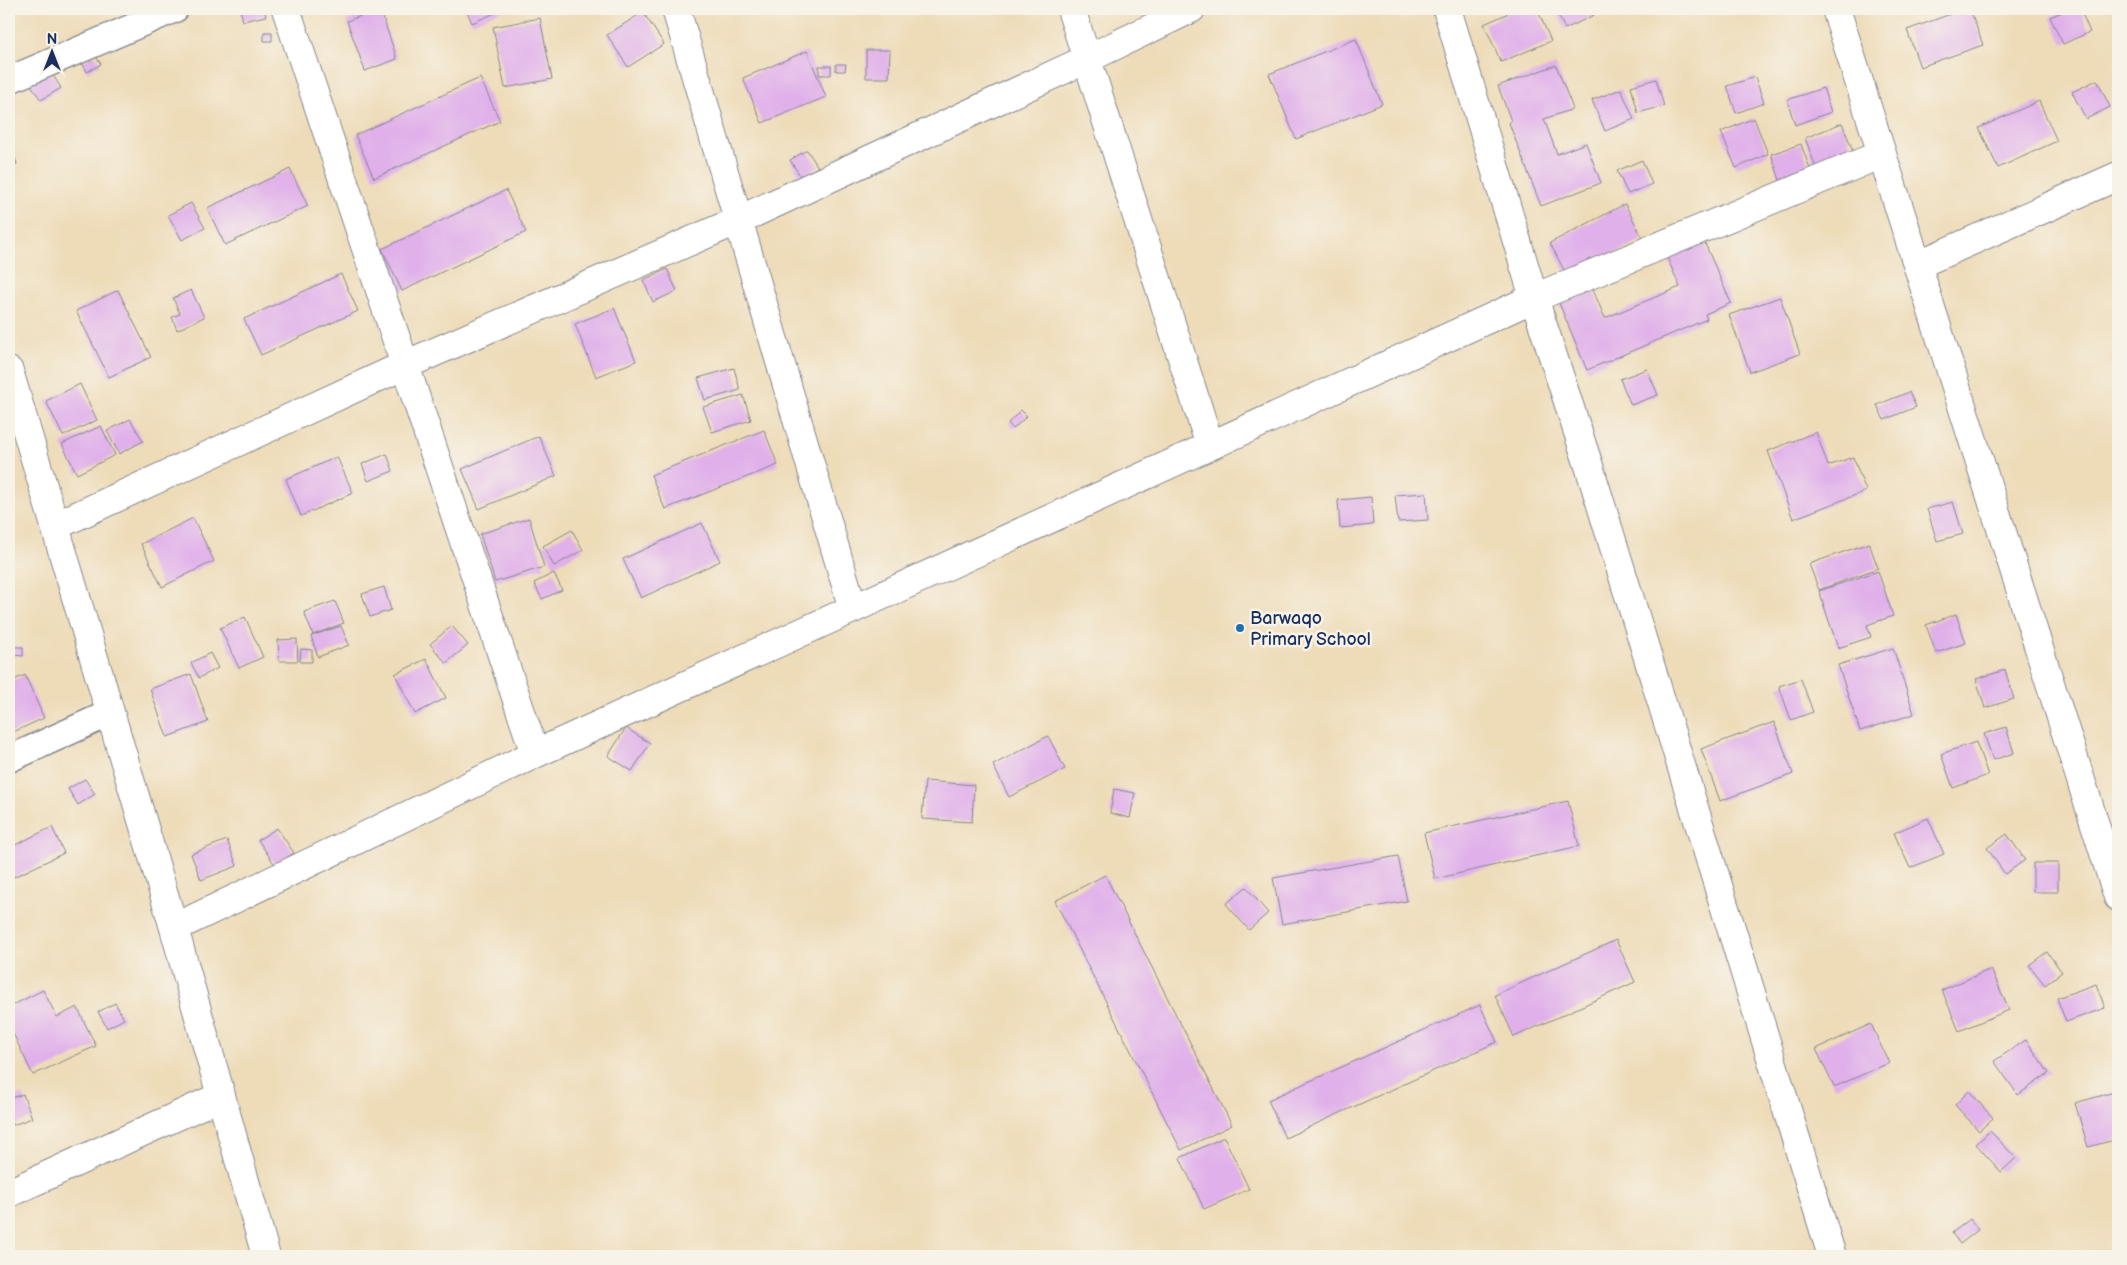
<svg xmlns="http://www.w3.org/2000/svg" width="2127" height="1265" font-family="'Balsamiq Sans',sans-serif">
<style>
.building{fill:#e0b0ea}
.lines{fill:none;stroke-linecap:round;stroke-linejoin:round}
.pedestrian-casing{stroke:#84868c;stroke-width:29}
.minor-casing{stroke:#84868c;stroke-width:30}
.pedestrian{stroke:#fff;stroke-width:26}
.minor{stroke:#fff;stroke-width:28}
.poi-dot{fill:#1f6fb2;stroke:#f7f3e8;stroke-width:2}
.labels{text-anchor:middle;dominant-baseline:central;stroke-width:5;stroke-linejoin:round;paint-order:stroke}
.poi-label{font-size:18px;fill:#1b2f5e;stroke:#f7f3e8;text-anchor:start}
</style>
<rect width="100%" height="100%" fill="#f7f3e8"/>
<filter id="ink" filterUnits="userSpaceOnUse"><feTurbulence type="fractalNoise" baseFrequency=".02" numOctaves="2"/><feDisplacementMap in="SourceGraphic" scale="10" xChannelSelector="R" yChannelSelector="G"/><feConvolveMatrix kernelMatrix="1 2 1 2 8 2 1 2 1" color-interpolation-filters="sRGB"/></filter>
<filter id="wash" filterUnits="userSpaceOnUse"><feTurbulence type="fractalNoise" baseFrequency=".0096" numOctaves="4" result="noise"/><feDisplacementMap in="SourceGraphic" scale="20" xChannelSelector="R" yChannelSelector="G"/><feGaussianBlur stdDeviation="1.12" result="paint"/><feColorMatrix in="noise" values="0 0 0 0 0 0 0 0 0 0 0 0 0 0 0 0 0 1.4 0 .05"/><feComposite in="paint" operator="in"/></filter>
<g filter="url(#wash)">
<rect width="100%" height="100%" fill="#eedcb9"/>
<g id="blocks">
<path class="building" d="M240,9H264L266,16L243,21Z
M380,9L397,59L365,71L347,21Z
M466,9H504L472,23Z
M1505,9H1537L1551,41L1501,62L1484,24L1507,14Z
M1555,9H1591L1594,15L1565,29Z
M1964,9H1970L1983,45L1920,67L1907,30Z
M2069,9H2080L2090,32L2063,44L2050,17Z
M643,12L664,44L628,67L607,35Z
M540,18L552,79L505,88L493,27Z
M264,32H272V41H264Z
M1356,39L1382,104L1296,139L1269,74Z
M866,50H890L889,78H866Z
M807,51L826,97L762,123L743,78Z
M95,55L101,64L87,72L82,62Z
M836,64H846L845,71H836Z
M1556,65L1573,109L1544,119L1557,154L1586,143L1601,183L1541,206L1509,123L1511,121L1498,86Z
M819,66H831V75H819Z
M51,72L61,88L41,100L31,85Z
M1755,77L1764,103L1736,113L1727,86Z
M480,78L500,121L374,178L355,135Z
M1656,79L1664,106L1638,113L1631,86Z
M2097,80L2110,107L2086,119L2072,92Z
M1823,88L1831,112L1795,125L1787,100Z
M1621,89L1634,119L1605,131L1592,100Z
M2039,101L2057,141L1998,168L1979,128Z
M1754,118L1768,154L1736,168L1721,132Z
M1842,123L1854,154L1816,168L1805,138Z
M9,140L17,164L9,166Z
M1801,144L1810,169L1780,180L1771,154Z
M807,150L818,167L801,177L790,160Z
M1642,160L1652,184L1628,194L1617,171Z
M290,169L308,206L225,245L207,208Z
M506,190L526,232L402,291L382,249Z
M191,203L205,228L182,240L168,215Z
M1625,204L1643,239L1568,278L1550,243Z
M1703,239L1731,303L1705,314L1707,319L1587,370L1556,296L1589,281L1605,318L1680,287L1666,255Z
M667,269L677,291L653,302L643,280Z
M341,274L358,311L261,355L244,319Z
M118,290L151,357L109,377L76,311Z
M191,290L204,317L177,330L172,317L180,314L173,298Z
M1780,297L1800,354L1750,372L1729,315Z
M614,308L636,361L596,377L575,324Z
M734,368L740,390L705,400L698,378Z
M1647,369L1658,395L1631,405L1620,379Z
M80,384L97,420L63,436L46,401Z
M1909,392L1916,407L1884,420L1877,405Z
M743,395L751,420L712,432L703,407Z
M1021,410L1027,416L1013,429L1008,423Z
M130,419L143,441L119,454L107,431Z
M101,426L115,455L77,474L62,444Z
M764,430L778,465L665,509L651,475Z
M1816,432L1828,466L1853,457L1866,491L1793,519L1768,451Z
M539,436L556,476L479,509L462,469Z
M387,454L393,471L368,481L362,464Z
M337,457L353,493L301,516L286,479Z
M1426,493L1428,520L1398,522L1395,495Z
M1371,497L1373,525L1340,528L1338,500Z
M1953,502L1963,534L1937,541L1927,509Z
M193,518L214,561L162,587L141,544Z
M529,518L544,567L495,582L480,534Z
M702,523L720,561L641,598L623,559Z
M572,530L583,550L554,566L543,546Z
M1869,543L1878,568L1819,590L1809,564Z
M1878,571L1893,616L1867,625L1871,637L1838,648L1819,591Z
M554,573L562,590L542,599L534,583Z
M384,587L391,610L370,617L362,594Z
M335,601L344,623L313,635L304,612Z
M1956,614L1966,643L1936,653L1926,625Z
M245,617L263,657L239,668L220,628Z
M341,626L349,645L318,657L311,636Z
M452,626L468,645L446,663L430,644Z
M297,639L298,661H279L278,640Z
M14,647H23V656L14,655Z
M1893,648L1914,714L1860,731L1838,665Z
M301,649L312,650V662H300Z
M210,653L218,668L199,678L191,663Z
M426,659L446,698L415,714L395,674Z
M2005,670L2014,699L1985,708L1976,679Z
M191,674L208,722L167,737L150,689Z
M25,675L44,718L9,734V682Z
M1801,679L1813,712L1791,720L1779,686Z
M1774,722L1793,774L1720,801L1701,749Z
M2006,727L2014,753L1993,760L1984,734Z
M626,728L650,743L632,771L608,756Z
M1048,736L1065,769L1009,797L993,765Z
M1976,742L1988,775L1953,788L1941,754Z
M85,779L95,794L78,805L68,789Z
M925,781L974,785L972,822L922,819Z
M1114,789L1135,793L1130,818L1110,813Z
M1568,801L1579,846L1435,879L1424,833Z
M1928,818L1944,854L1910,868L1894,833Z
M52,827L64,853L14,877L9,866V848Z
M277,828L294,853L275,865L258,840Z
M2007,834L2025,860L2005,874L1987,848Z
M227,840L237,866L201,880L191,854Z
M1398,856L1407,901L1282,924L1273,878Z
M2033,863H2058V892H2033Z
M1105,875L1232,1125L1181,1150L1055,901Z
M1246,887L1268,913L1249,930L1226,904Z
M1616,940L1635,982L1514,1037L1495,995Z
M2047,952L2062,972L2045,985L2029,965Z
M1991,969L2009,1010L1959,1031L1942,990Z
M2096,984L2105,1008L2066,1022L2057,998Z
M43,990L57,1017L77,1007L96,1046L33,1075L9,1025V1007Z
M115,1003L124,1019L107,1028L98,1012Z
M1480,1005L1497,1042L1285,1138L1268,1100Z
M1871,1024L1889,1063L1834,1087L1816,1049Z
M2026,1040L2049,1073L2018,1095L1994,1061Z
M1969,1091L1993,1118L1979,1131L1955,1105Z
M2118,1091V1139L2088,1147L2075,1103Z
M23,1094L32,1118L13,1125L9,1114V1099Z
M1990,1131L2016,1158L2001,1172L1976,1144Z
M1224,1137L1249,1189L1204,1209L1180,1158Z
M1970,1219L1978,1230L1960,1244L1952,1233Z
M2044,1251V1256H2013V1252Z"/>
</g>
</g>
<g filter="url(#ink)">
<use href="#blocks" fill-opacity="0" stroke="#84868c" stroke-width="1"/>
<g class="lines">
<g class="pedestrian-casing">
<path id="pedestrian" d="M9,80L175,9
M9,759L110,713"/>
</g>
<g class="minor-casing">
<path id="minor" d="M286,9L535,754
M676,9L853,609
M1071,9L1210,446
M1447,9L1534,298L1589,466L1832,1256
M1836,9L2118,897
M1917,265L2118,176
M9,371L174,928L266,1256
M55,526L405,365L739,220L1087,59L1191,9
M174,928L535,754L1534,298L1882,154
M9,1193L221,1096"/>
</g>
<use href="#pedestrian" class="pedestrian"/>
<use href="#minor" class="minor"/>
</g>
</g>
<circle class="poi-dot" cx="1240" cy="628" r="5"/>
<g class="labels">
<g class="poi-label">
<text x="1250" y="618">Barwaqo<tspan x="1250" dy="21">Primary School</tspan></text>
</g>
</g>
<rect width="2127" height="1265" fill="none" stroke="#f7f3e8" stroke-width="30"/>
<g transform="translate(52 52)" stroke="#f7f3e8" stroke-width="4" paint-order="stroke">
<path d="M0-4L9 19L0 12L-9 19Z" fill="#1b2f5e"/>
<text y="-8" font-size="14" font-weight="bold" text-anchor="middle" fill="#1b2f5e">N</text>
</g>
</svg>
